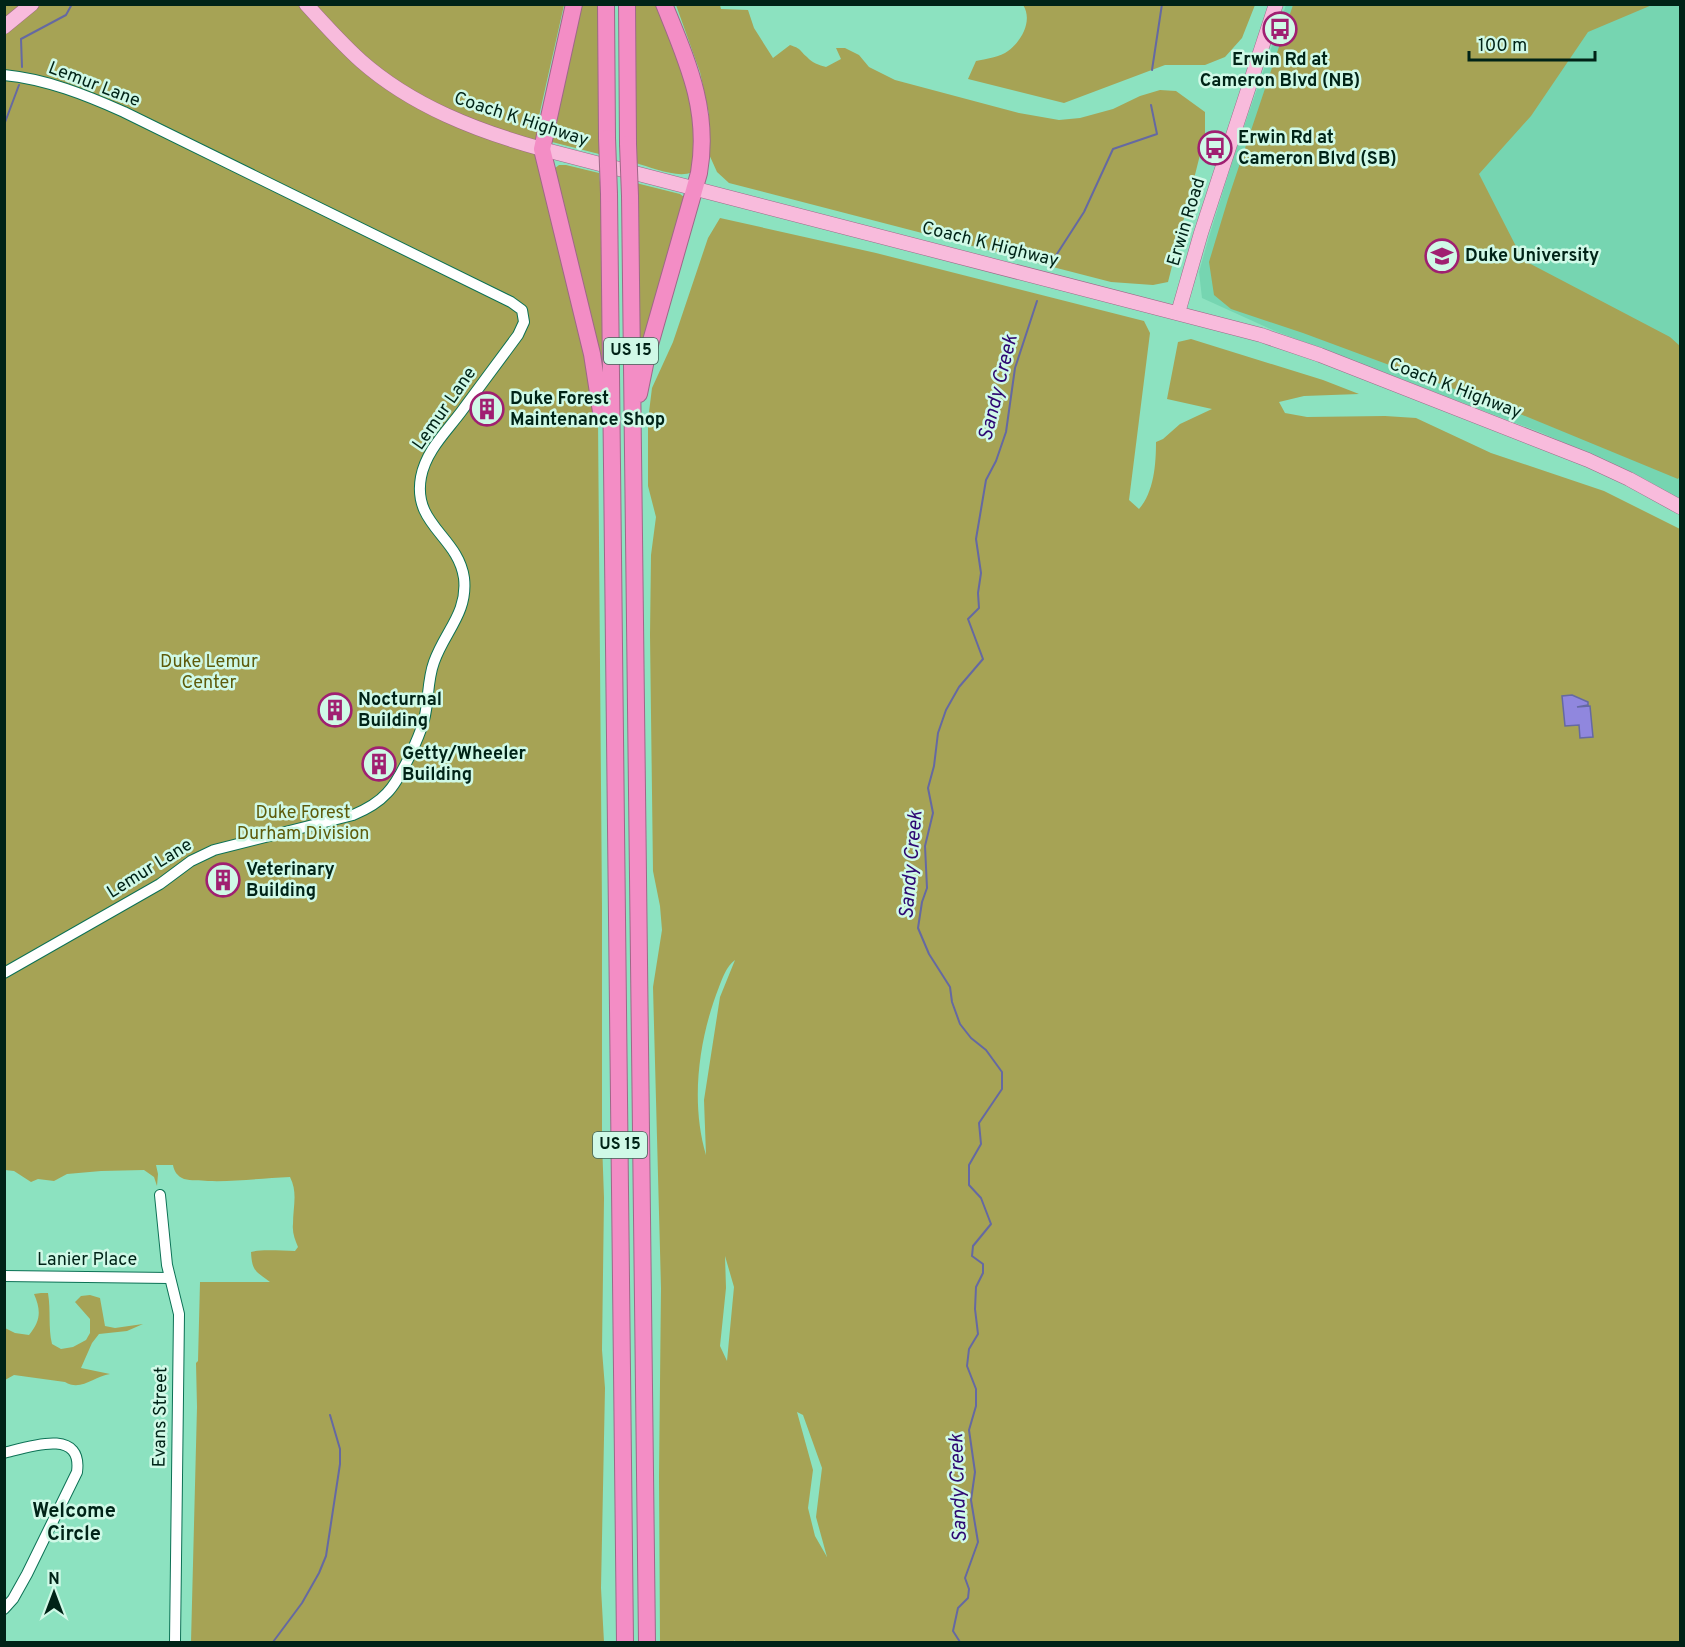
<svg xmlns="http://www.w3.org/2000/svg" width="1685" height="1647" font-family="Overpass,sans-serif">
<style>
.built{fill:#76d5b1}
.green{fill:#a6a355;fill-rule:evenodd}
.water{fill:#9087de;stroke:#6569a2;stroke-width:1.5}
.lines{fill:none;stroke-linecap:round;stroke-linejoin:round}
.stream{stroke:#6569a2;stroke-width:2}
.minor-casing{stroke:#0c7155;stroke-width:12}
.major-casing{stroke:#9e6888;stroke-width:15}
.highway-casing{stroke:#9e6888;stroke-width:18}
.minor{stroke:#fff;stroke-width:10}
.major{stroke:#f8bbdc;stroke-width:14}
.highway{stroke:#f38dc5;stroke-width:16}
.highway-bridge-casing{stroke:#9e6888;stroke-width:18;stroke-linecap:butt}
.highway-bridge{stroke:#f38dc5;stroke-width:16}
.labels{text-anchor:middle;dominant-baseline:central;stroke-width:5;stroke-linejoin:round;paint-order:stroke}
.shield{fill:#d0f9e7;stroke:#3e6355;stroke-width:1.5}
.shield-label{font-size:16px;font-weight:bold;fill:#002317}
.poi-label{font-size:18px;font-weight:bold;fill:#002317;stroke:#d0f9e7;text-anchor:start}
.street-label{font-size:18px;fill:#002317;stroke:#d0f9e7}
.park-label{font-size:18px;fill:#5e5b0b;stroke:#d0f9e7}
.water-label{font-size:20px;font-style:italic;fill:#2d0872;stroke:#d0f9e7}
.neighbourhood-label{font-size:20px;font-weight:bold;fill:#002317;stroke:#d0f9e7}
</style>
<rect width="100%" height="100%" fill="#8ce2c0"/>
<path class="built" d="M1286,5H1680V500L1645,479L1542,433L1275,331L1202,298L1199,272L1208,240L1235,153Z"/>
<path class="green" d="M4,5H564L539,116L543,169L598,419L602,907V1142L604,1198L602,1350L605,1388L601,1588L604,1642H191L197,1407L196,1363L198,1361L200,1282H270C256,1271 252,1272 251,1252C261,1249 282,1251 295,1251L298,1247C295,1240 292,1232 293,1224C293,1206 298,1193 290,1177C262,1178 235,1182 208,1181C200,1180 191,1181 184,1179C177,1176 174,1171 173,1165H156L158,1174L157,1186L154,1177L144,1170L101,1171L67,1174L54,1181L38,1179L31,1182L14,1171L5,1170Z
M580,5H599V154L552,142Z
M634,5H660L698,124L692,172C679,179 650,167 636,163Z
M676,5H720L721,9L748,10L754,28L773,58L790,45C802,49 799,50 807,57C812,63 819,65 826,67L841,59L836,48H845L859,55L869,67L895,80L1019,113L1059,120L1080,118L1113,109L1140,96L1160,90L1176,91L1205,112V135L1168,282L1153,285L1111,282L729,183L717,172L708,152L709,114L700,72Z
M1023,5H1255L1242,38L1225,57L1205,65H1165L1064,103L968,79L976,61C985,59 1001,57 1008,51C1022,41 1033,20 1023,5Z
M1293,5H1652L1588,32L1531,116L1479,174L1523,260L1670,337L1680,346V476L1678,479L1508,409L1303,333L1231,309L1214,295L1209,262L1228,199Z
M559,165H566L599,173L602,201V374L554,169Z
M636,183L680,194L684,197L640,356Z
M720,218L876,253L1144,321L1150,333L1129,500L1139,509C1154,492 1156,464 1156,442L1163,439L1180,424L1212,409L1167,399L1178,342L1191,339L1323,380L1359,394L1304,396L1279,402L1285,413L1307,417L1385,416L1416,418L1491,453L1604,491L1680,529V1642H734L735,1640L733,1642H660L659,1476L661,1288L653,987L662,930L660,906L653,871L650,635L651,555L656,517L648,486V420L652,388L673,342L708,238ZM735,960L720,997L704,1100L706,1155C690,1101 699,1038 719,987C723,977 726,967 735,960ZM725,1256L734,1287L727,1361L720,1346L726,1288ZM797,1412L803,1415L822,1468L816,1517L827,1557L815,1536L808,1508L813,1470Z
M41,1293H48C51,1311 48,1327 52,1344L61,1349L73,1347L86,1340L90,1333V1319L75,1302L81,1296L90,1295L100,1298L105,1326L115,1328L143,1324L127,1331L99,1334L92,1343L81,1368L110,1374C94,1376 81,1392 65,1382L14,1375L5,1380V1328L15,1333L29,1335C41,1321 41,1310 34,1294Z"/>
<path class="water" d="M1572,695L1588,702V705L1577,707L1590,706L1593,737L1580,738L1579,725L1565,726L1562,696Z"/>
<g class="lines">
<path class="stream" d="M22,67L21,39L66,15L72,4
M1152,70L1162,4
M4,125L19,85
M1055,257L1084,212L1113,149L1157,134L1151,105
M273,1642L302,1603L319,1573L326,1556L340,1464V1449L330,1415
M960,1642L953,1631L958,1608L968,1598L969,1589L965,1578L978,1542L971,1500L975,1472L969,1430L976,1406V1389L967,1366L969,1349L978,1334L975,1309L976,1287L983,1273V1264L972,1256L973,1246L991,1224L981,1198L969,1185V1165L981,1144L979,1123L1002,1089V1072L986,1050L971,1038L960,1024L952,1002L950,987L929,954L918,928L922,902L927,888L925,846L933,813L928,788L934,766L938,733L946,710L959,687L983,659L968,619L979,608L978,593L981,573L976,539L986,480L996,461L1006,432L1015,368L1037,301"/>
<g class="minor-casing">
<path id="minor" d="M4,75C46,79 86,95 124,112L511,302L522,310L524,322L518,335C499,361 480,386 461,412C446,432 426,451 421,477C412,525 458,536 464,578C468,613 445,631 434,662C427,681 429,701 424,720C419,738 400,780 387,793C378,803 365,810 353,815L214,850L191,861L160,884L4,973
M160,1195L167,1265L179,1314L175,1642
M4,1276L169,1278
M4,1453C28,1447 83,1427 77,1472L27,1574L13,1599L4,1609"/>
</g>
<g class="major-casing">
<path id="major" d="M306,4C324,24 341,43 361,61C412,106 477,131 542,149L1261,335L1320,355L1588,460L1629,479L1680,507
M4,27L32,4
M1178,313L1201,233L1276,4"/>
</g>
<g class="highway-casing">
<path id="highway" d="M574,4L542,149L592,354L602,418
M606,4L607,138
M627,4L628,144
M609,194L625,1642
M630,196L647,1642
M639,394L647,355L699,173C710,110 687,61 664,4"/>
</g>
<use href="#minor" class="minor"/>
<use href="#major" class="major"/>
<use href="#highway" class="highway"/>
<g class="highway-bridge-casing">
<path id="highway-bridge" d="M607,138L609,194
M628,144L630,196"/>
</g>
<use href="#highway-bridge" class="highway-bridge"/>
</g>
<defs>
<g id="bus-ring" transform="scale(1.725)"><circle r="9.5" fill="#d0f9e7" stroke="#a01f71" stroke-width="1.5"/><path d="M-5-6H5V4H4V6H2V4H-2V6H-4V4H-5ZM-3.5-4V0h7V-4ZM-3.5 1.2v1.5H-2V1.2ZM2 1.2v1.5H3.5V1.2Z" fill="#a01f71"/></g>
<g id="university-ring" transform="scale(1.725)"><circle r="9.5" fill="#d0f9e7" stroke="#a01f71" stroke-width="1.5"/><path d="M0-5L7-2L0 1L-7-2ZM-4 1L0 2.5L4 1V4Q0 6-4 4Z" fill="#a01f71"/></g>
<g id="building-ring" transform="scale(1.725)"><circle r="9.5" fill="#d0f9e7" stroke="#a01f71" stroke-width="1.5"/><path d="M-4-6H4V6H1V3H-1V6H-4ZM-2.5-4.3h1.7v1.8h-1.7ZM.8-4.3h1.7v1.8H.8ZM-2.5-1h1.7V.8h-1.7ZM.8-1h1.7V.8H.8Z" fill="#a01f71"/></g>
</defs>
<g fill-rule="evenodd">
<use href="#bus-ring" x="1280" y="29"/>
<use href="#bus-ring" x="1215" y="148"/>
<use href="#university-ring" x="1442" y="256"/>
<use href="#building-ring" x="487" y="409"/>
<use href="#building-ring" x="335" y="710"/>
<use href="#building-ring" x="379" y="764"/>
<use href="#building-ring" x="223" y="880"/>
</g>
<g class="labels">
<g class="shield">
<rect x="604" y="338" width="54" height="26" rx="4.5"/>
<rect x="593" y="1132" width="54" height="26" rx="4.5"/>
</g>
<g class="shield-label">
<text x="631" y="351">US 15</text>
<text x="620" y="1145">US 15</text>
</g>
<g class="poi-label">
<text x="1280" y="60" text-anchor="middle">Erwin Rd at<tspan x="1280" dy="21">Cameron Blvd (NB)</tspan></text>
<text x="1238" y="138">Erwin Rd at<tspan x="1238" dy="21">Cameron Blvd (SB)</tspan></text>
<text x="1465" y="256">Duke University</text>
<text x="510" y="399">Duke Forest<tspan x="510" dy="21">Maintenance Shop</tspan></text>
<text x="358" y="700">Nocturnal<tspan x="358" dy="21">Building</tspan></text>
<text x="402" y="754">Getty/Wheeler<tspan x="402" dy="21">Building</tspan></text>
<text x="246" y="870">Veterinary<tspan x="246" dy="21">Building</tspan></text>
</g>
<g class="street-label">
<text transform="translate(94 85) rotate(21)">Lemur Lane</text>
<text transform="translate(521 120) rotate(18)">Coach K Highway</text>
<text transform="translate(1187 222) rotate(-73)">Erwin Road</text>
<text transform="translate(990 245) rotate(14)">Coach K Highway</text>
<text transform="translate(1455 389) rotate(21)">Coach K Highway</text>
<text transform="translate(445 409) rotate(-55)">Lemur Lane</text>
<text transform="translate(150 869) rotate(-32)">Lemur Lane</text>
<text x="87" y="1260">Lanier Place</text>
<text transform="translate(161 1417) rotate(-89)">Evans Street</text>
</g>
<g class="park-label">
<text x="209" y="662">Duke Lemur<tspan x="209" dy="21">Center</tspan></text>
<text x="303" y="813">Duke Forest<tspan x="303" dy="21">Durham Division</tspan></text>
</g>
<g class="water-label">
<text transform="translate(999 388) rotate(-76)">Sandy Creek</text>
<text transform="translate(912 865) rotate(-85)">Sandy Creek</text>
<text transform="translate(959 1488) rotate(-92)">Sandy Creek</text>
</g>
<g class="neighbourhood-label">
<text x="74" y="1512">Welcome<tspan x="74" dy="23">Circle</tspan></text>
</g>
</g>
<rect width="1685" height="1647" fill="none" stroke="#002317" stroke-width="12"/>
<g transform="translate(54 1593)" stroke="#d0f9e7" stroke-width="4.5" paint-order="stroke">
<path d="M0-4.5L10 22L0 15L-10 22Z" fill="#002317"/>
<text y="-9" font-size="16" font-weight="bold" text-anchor="middle" fill="#002317">N</text>
</g>
<path d="M1469 51v9h126v-9" fill="none" stroke="#002317" stroke-width="3"/>
<text x="1478" y="51" font-size="18" fill="#002317" stroke="#d0f9e7" stroke-width="4.5" paint-order="stroke">100 m</text>
</svg>
